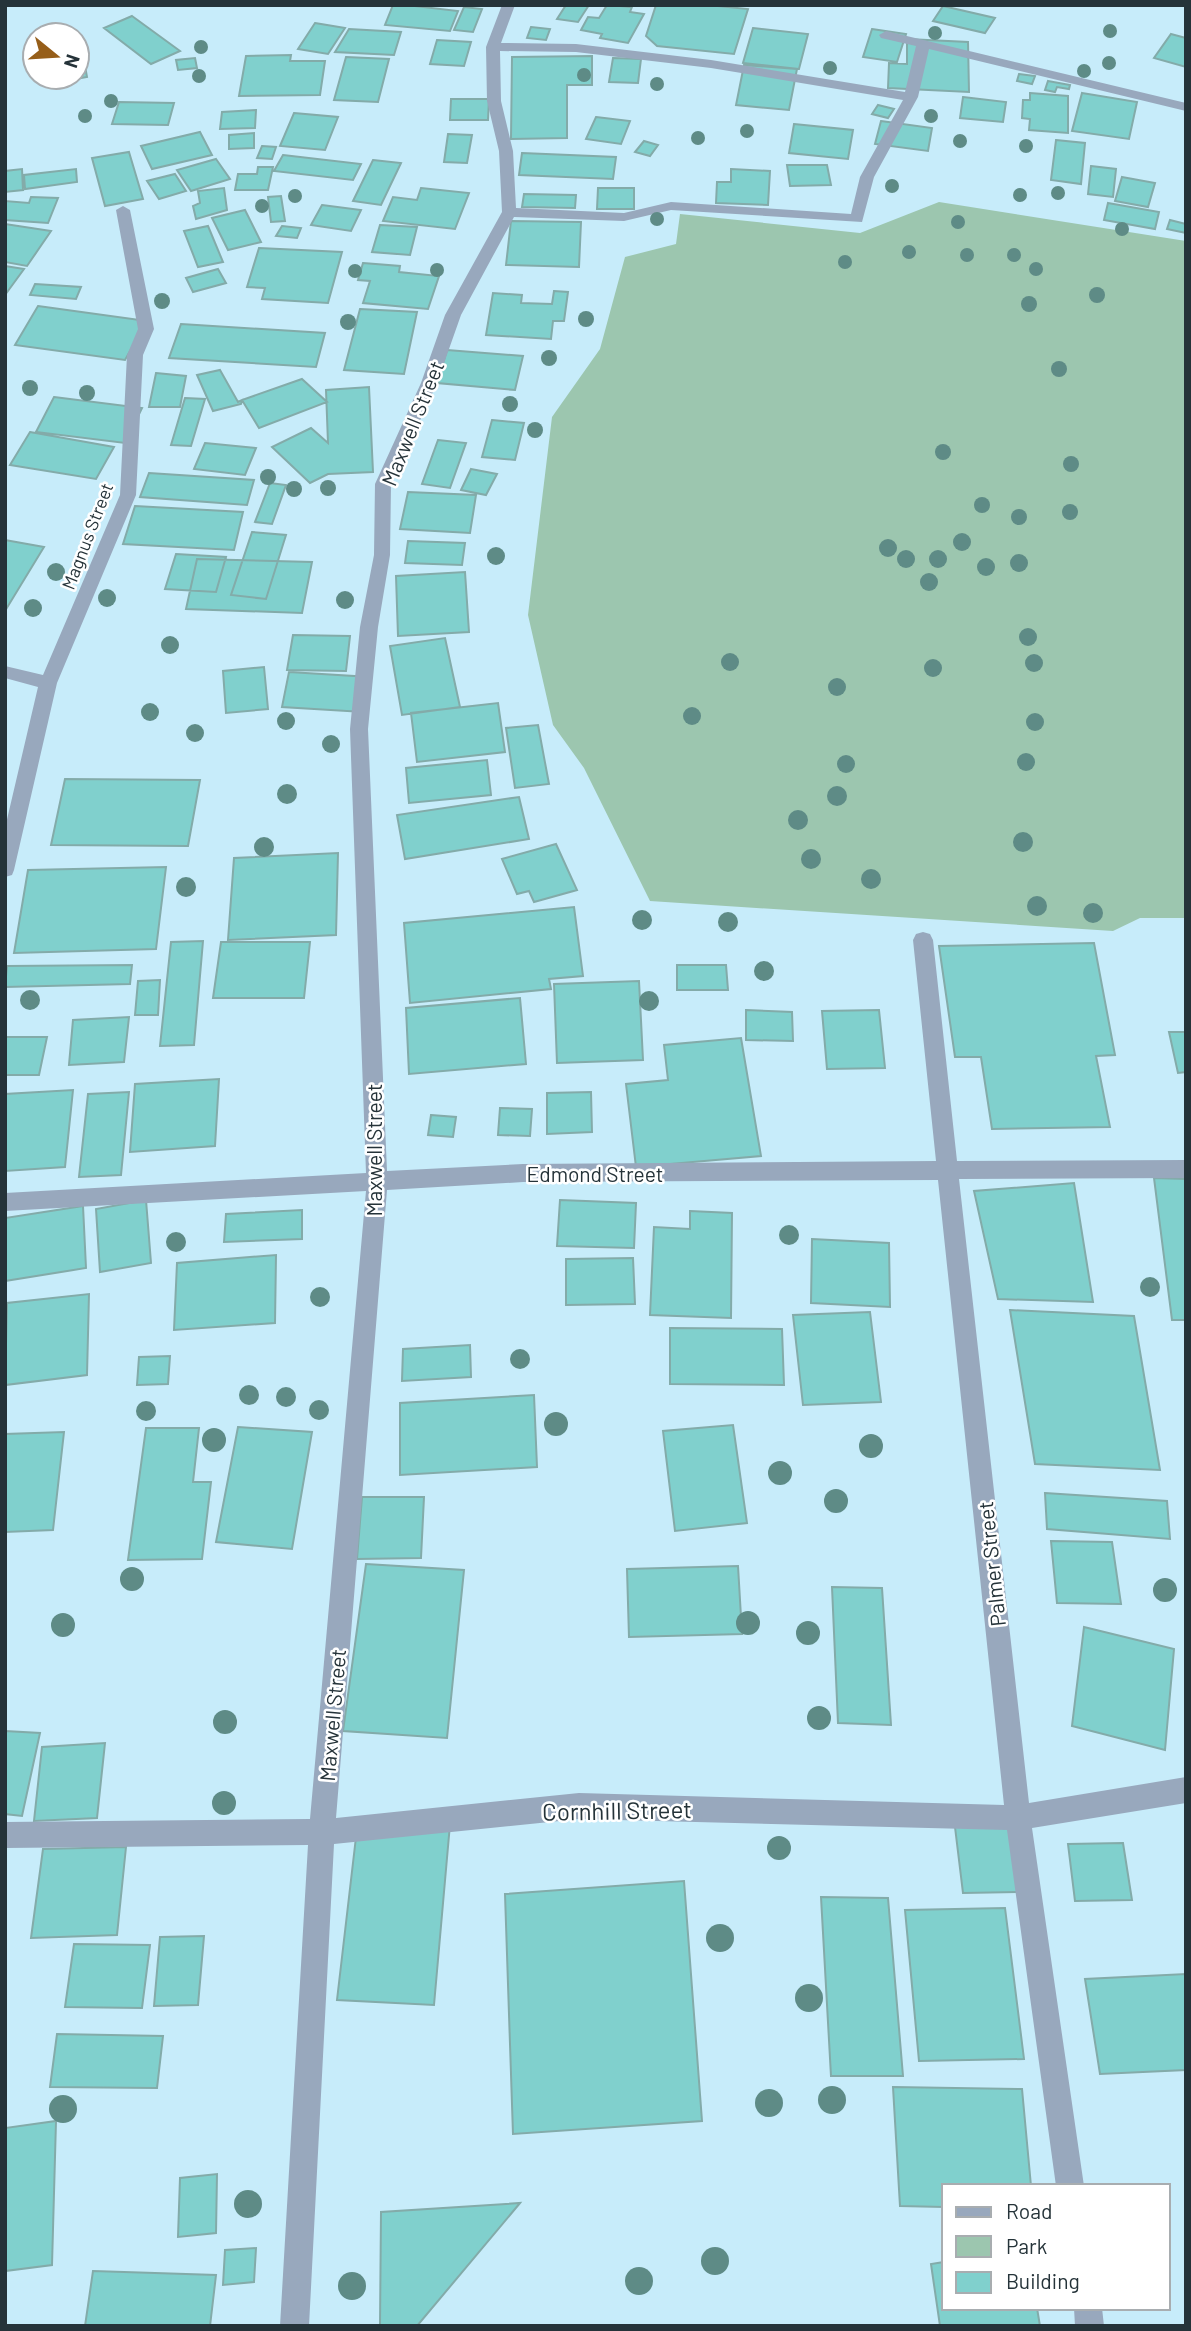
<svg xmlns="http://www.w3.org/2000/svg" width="1191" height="2331" font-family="Barlow,sans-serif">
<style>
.green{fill:#9cc6af}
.building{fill:#80d0cd;stroke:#83aba9;stroke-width:2}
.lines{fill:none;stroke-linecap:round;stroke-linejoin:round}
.street{fill:#98a8bd;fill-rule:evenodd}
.tree{fill:#5e8b86}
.labels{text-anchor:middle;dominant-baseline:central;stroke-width:5;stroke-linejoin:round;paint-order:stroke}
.far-street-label{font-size:18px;fill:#253339;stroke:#fff}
.street-label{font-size:21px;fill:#253339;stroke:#fff}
.near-street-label{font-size:24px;fill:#253339;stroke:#fff}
</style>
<rect width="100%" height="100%" fill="#c7ecfa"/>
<path class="green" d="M939,202L1186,241V918H1140L1113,931L650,901L584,768L553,725L528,615L552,417L600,349L625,257L676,244L680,214L860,233Z"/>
<path class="building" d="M393,5H406L458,11L450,31L385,25Z
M566,5H589L578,22L557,19Z
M607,5L632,7L630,12L644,14L628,43L600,38L602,34L581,30L588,17L599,18Z
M656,5H708L748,9L734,54L657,46L646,36Z
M943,6L995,18L985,33L933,21Z
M464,7L482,9L473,32L454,30Z
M132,16L180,51L151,64L104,28Z
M315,23L345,28L328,54L298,49Z
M531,27L550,29L546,40L527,38Z
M753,28L808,34L799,69L743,63Z
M349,29L401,32L394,55L335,52Z
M872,29L906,34L897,62L863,57Z
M1171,34L1186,38V67L1154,58Z
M80,39L87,77L64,81L63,77H77V40Z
M907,39L968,42L969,92L888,88L889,63L907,64Z
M437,40L471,42L464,66L430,64Z
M291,55L290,61H325L320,95L239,96L246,56Z
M592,56V85H567V138L511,139L512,57Z
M346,57L389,59L378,102L334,100Z
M195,58L197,68L178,70L176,60Z
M613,58L641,59L638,83L609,82Z
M744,65L797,69L789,110L736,105Z
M1019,74L1035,76L1032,84L1017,81Z
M1048,81L1070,85L1069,89L1057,87L1055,92L1045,90Z
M1030,93L1068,96V133L1029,130L1030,119L1022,118L1023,100H1030Z
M1082,93L1137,102L1129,139L1072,131Z
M963,97L1006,102L1003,122L960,118Z
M451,99H489L488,120H450Z
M119,102L174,103L168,125L112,124Z
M878,105L894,109L888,118L872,114Z
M256,110L255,128L220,129L222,112Z
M294,113L338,117L325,150L280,146Z
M596,117L630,121L621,144L586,139Z
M881,121L932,128L928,151L875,144Z
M794,124L853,130L848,159L789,153Z
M200,132L212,155L152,169L141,146Z
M254,133V148L229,149V135Z
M448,134L472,135L467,163L444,162Z
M1056,140L1085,143L1081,184L1051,180Z
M644,141L658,145L650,156L635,152Z
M262,146L276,147L272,159L257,158Z
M129,152L143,199L105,206L92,158Z
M522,153L616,157L613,179L519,175Z
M283,155L361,164L353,180L274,171Z
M216,159L230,179L191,191L177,170Z
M373,160L401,163L381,205L353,201Z
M787,165H827L831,185L790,186Z
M1091,166L1116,169L1113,197L1088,194Z
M258,167H273L268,190H235L238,174H257Z
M22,169L23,190L5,192V171Z
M76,169L77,182L25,189L24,175Z
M731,169L770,171L768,205L716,203L717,182H731Z
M175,174L186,191L159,199L147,181Z
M1122,177L1155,183L1148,207L1115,201Z
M224,188L227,210L196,219L193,206L200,203L198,191Z
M421,188L469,193L455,229L383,221L393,197L417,200Z
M598,188H634V209H597Z
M524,194L576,195L575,208L522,207Z
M281,196L285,221L271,222L268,197Z
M31,197L58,198L48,223L5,220V201L29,203Z
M1108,203L1159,212L1155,229L1104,220Z
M322,205L361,210L351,231L311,225Z
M245,210L261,242L228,250L212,218Z
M1170,220L1186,224V233L1167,229Z
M511,221L581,222L579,267L506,265Z
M5,224L51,231L27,266L5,262Z
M380,225L417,227L410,255L372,252Z
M208,226L223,262L198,267L184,231Z
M282,226L301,228L297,238L276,236Z
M259,248L342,252L328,303L262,299L265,288L247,287Z
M363,263L400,266L399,272L439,276L428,309L363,303L370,281L358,280Z
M5,266L24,269L5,295Z
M218,269L226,283L193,292L186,278Z
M35,284L81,287L76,299L30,295Z
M554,291L568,292L564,321H553L551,339L486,335L493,293L522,295L521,303L552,304Z
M38,306L147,321L125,360L15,345Z
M360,309L417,312L404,374L344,370Z
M181,324L325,333L316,367L169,358Z
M447,350L523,356L515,390L437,383Z
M220,370L238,402L242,400L241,404L213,411L197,375Z
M156,373L186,376L180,407H149Z
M302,379L327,402L259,428L242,400Z
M369,387L373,472L328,474L310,483L272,447L311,428L328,443L326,390Z
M54,397L142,408L125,443L36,432Z
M185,398L205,399L191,446L171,445Z
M492,420L524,423L515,460L482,457Z
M30,432L114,447L96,479L10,465Z
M438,440L466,443L450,488L422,484Z
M205,443L256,448L245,475L194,469Z
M471,469L497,474L486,495L461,490Z
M149,473L254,480L247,505L140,497Z
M270,483L286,485L272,524L255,522Z
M408,492L476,495L470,533L400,529Z
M135,506L243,512L234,550L123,544Z
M252,532L286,535L266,599L231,595Z
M5,540L44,547L5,611Z
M408,541L465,543L462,565L405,563Z
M176,554L226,557L216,592L165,589Z
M197,559L312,562L302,613L186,609Z
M465,572L469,632L398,636L396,576Z
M293,635L350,636L346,671L287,670Z
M445,638L460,707L402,715L390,646Z
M264,667L268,709L226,713L223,671Z
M289,672L370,677L363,712L282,707Z
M498,703L505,752L417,762L411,713Z
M538,725L549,784L515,788L506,728Z
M487,760L491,795L409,803L406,768Z
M65,779L200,780L188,846L51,845Z
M519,797L529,839L405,859L397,815Z
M556,844L577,890L534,902L529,891L517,894L502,859Z
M338,853L336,935L228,940L234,858Z
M166,867L156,949L14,953L28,870Z
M574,907L583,976L549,979L551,989L410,1003L404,923Z
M203,941L194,1045L160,1046L171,942Z
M221,942H310L304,998H213Z
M1094,943L1115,1055L1096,1056L1110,1127L992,1129L981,1057H955L939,946Z
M132,965L130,984L5,987L7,966Z
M677,965H726L728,990H677Z
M160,980L158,1015H135L138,981Z
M639,981L643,1060L557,1063L554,984Z
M520,998L526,1064L409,1074L406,1008Z
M746,1010L792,1012L793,1041L746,1040Z
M879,1010L885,1068L827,1069L822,1011Z
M129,1017L124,1062L69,1065L73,1020Z
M1169,1032H1186V1072L1178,1073Z
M5,1037H47L39,1075H5Z
M741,1038L761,1156L636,1167L626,1084L668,1080L664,1045Z
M219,1079L215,1146L130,1152L135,1084Z
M73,1090L65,1167L5,1171V1094Z
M129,1092L121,1175L79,1177L88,1094Z
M591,1092L592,1132L547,1134V1093Z
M500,1108L532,1109L530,1136L498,1135Z
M431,1115L456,1117L453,1137L428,1135Z
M1154,1178L1186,1179V1320H1172Z
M1074,1183L1093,1302L998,1299L974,1191Z
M146,1200L151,1263L100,1272L96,1209Z
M560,1200L636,1203L634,1248L557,1246Z
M83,1206L86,1268L5,1281V1218Z
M302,1210V1239L224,1242L226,1214Z
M690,1211L732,1213L731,1318L650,1315L654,1227L690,1229Z
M812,1239L889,1243L890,1307L811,1303Z
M276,1255L275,1323L174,1330L177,1263Z
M633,1258L635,1304L566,1305V1259Z
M89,1294L87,1375L5,1385L7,1303Z
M1010,1310L1134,1316L1160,1470L1035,1464Z
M870,1312L881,1402L803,1405L793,1315Z
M670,1328L782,1329L784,1385L670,1384Z
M470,1345L471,1377L402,1381L403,1349Z
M170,1356L168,1384L137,1385L139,1357Z
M534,1395L537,1467L400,1475V1403Z
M733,1425L747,1523L675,1531L663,1431Z
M238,1427L312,1432L292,1549L216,1542Z
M146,1428H199L193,1482H211L202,1559L128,1560Z
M64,1432L53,1530L5,1532V1434Z
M1045,1493L1167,1501L1170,1539L1047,1529Z
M362,1497H424L421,1558L357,1559Z
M1051,1541L1112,1542L1121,1604L1057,1603Z
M366,1564L464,1570L447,1738L343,1731Z
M738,1566L742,1634L629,1637L627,1569Z
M832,1587L882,1588L891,1725L838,1723Z
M1084,1627L1174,1649L1165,1750L1072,1726Z
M5,1731L40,1733L22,1816L5,1814Z
M105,1743L97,1818L34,1821L42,1747Z
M358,1820L450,1824L434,2005L337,2000Z
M1012,1825L1020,1892L963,1893L955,1827Z
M1123,1843L1132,1900L1075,1901L1068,1844Z
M126,1847L117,1935L31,1938L43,1849Z
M684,1881L702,2121L513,2134L505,1894Z
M821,1897L888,1898L903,2076H831Z
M1005,1908L1024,2059L919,2061L905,1910Z
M204,1936L198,2005L154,2006L160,1937Z
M74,1944L150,1945L142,2008L65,2007Z
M1186,1974V2070L1100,2074L1085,1979Z
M57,2034L163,2036L157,2088L50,2087Z
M893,2087L1022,2089L1031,2186H944V2207L900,2206Z
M56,2121L52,2265L5,2271V2128Z
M217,2174L216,2233L178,2237L180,2178Z
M520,2203L417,2326H380L381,2212Z
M256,2248L254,2282L223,2285L225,2250Z
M944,2262V2308H1037L1040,2326H940L931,2264Z
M93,2271L216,2275L210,2326H85Z"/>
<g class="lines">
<path class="street" d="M502,5H515L501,43L576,44L711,60L905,92L916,46L881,38L879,35L886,31L1186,103V111L929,49L918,97L874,177L862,222L671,210L624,221L514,217L461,315L437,383L391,484L390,555L378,627L368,729L387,1171L523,1164L936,1161L913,940L916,934L923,932L930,934L933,940L957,1161L1186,1160V1178L959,1179L1029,1803L1186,1777V1803L1032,1828L1084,2186H1056L1007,1830L579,1819L334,1844L309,2326H280L308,1845L5,1848V1822L310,1819L366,1191L5,1211V1193L366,1173L350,729L360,627L374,555L375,484L421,383L445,315L502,212L499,151L487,101L486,47ZM500,51L576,52L711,68L903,100L860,177L851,214L671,202L624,213L516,208L513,151L501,101ZM938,1180L1004,1805L579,1793L336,1818L387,1190L523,1182Z
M123,206L130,210L154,329L143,355L136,495L57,683L14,870L12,875L5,877V828L38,687L5,678V666L43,675L120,495L127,355L138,329L116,210Z
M1074,2308H1102L1104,2326H1075Z"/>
</g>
<g class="tree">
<circle cx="1110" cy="31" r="7"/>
<circle cx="935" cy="33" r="7"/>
<circle cx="201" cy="47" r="7"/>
<circle cx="1109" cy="63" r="7"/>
<circle cx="830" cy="68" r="7"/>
<circle cx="1084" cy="71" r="7"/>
<circle cx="584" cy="75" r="7"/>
<circle cx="199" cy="76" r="7"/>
<circle cx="657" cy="84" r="7"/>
<circle cx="111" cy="101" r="7"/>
<circle cx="85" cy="116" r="7"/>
<circle cx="931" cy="116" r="7"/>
<circle cx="747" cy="131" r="7"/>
<circle cx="698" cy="138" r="7"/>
<circle cx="960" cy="141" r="7"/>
<circle cx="1026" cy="146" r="7"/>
<circle cx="892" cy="186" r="7"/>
<circle cx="1058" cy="193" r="7"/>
<circle cx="1020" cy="195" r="7"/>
<circle cx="295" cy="196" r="7"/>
<circle cx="262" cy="206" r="7"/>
<circle cx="657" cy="219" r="7"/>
<circle cx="958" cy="222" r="7"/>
<circle cx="1122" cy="229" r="7"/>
<circle cx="909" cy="252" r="7"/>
<circle cx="967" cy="255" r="7"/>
<circle cx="1014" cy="255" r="7"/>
<circle cx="845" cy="262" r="7"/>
<circle cx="1036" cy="269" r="7"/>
<circle cx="437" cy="270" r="7"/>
<circle cx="355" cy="271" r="7"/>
<circle cx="1097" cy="295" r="8"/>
<circle cx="162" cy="301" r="8"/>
<circle cx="1029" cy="304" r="8"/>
<circle cx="586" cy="319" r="8"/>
<circle cx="348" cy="322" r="8"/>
<circle cx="549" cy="358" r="8"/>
<circle cx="1059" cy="369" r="8"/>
<circle cx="30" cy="388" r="8"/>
<circle cx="87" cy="393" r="8"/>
<circle cx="510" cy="404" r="8"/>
<circle cx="535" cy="430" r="8"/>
<circle cx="943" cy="452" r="8"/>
<circle cx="1071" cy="464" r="8"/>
<circle cx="268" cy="477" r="8"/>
<circle cx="328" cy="488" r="8"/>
<circle cx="294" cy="489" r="8"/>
<circle cx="982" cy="505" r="8"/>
<circle cx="1070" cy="512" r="8"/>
<circle cx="1019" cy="517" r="8"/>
<circle cx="962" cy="542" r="9"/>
<circle cx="888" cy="548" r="9"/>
<circle cx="496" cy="556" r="9"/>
<circle cx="906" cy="559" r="9"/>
<circle cx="938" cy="559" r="9"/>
<circle cx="1019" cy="563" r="9"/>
<circle cx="986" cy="567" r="9"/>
<circle cx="56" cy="572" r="9"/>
<circle cx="929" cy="582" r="9"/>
<circle cx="107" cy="598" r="9"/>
<circle cx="345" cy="600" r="9"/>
<circle cx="33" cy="608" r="9"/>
<circle cx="1028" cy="637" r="9"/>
<circle cx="170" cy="645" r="9"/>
<circle cx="730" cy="662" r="9"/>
<circle cx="1034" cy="663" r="9"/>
<circle cx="933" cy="668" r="9"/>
<circle cx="837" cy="687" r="9"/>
<circle cx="150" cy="712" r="9"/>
<circle cx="692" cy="716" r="9"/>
<circle cx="286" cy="721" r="9"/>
<circle cx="1035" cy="722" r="9"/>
<circle cx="195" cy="733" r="9"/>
<circle cx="331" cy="744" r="9"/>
<circle cx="1026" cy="762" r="9"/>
<circle cx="846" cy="764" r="9"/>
<circle cx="287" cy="794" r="10"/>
<circle cx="837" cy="796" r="10"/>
<circle cx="798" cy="820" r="10"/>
<circle cx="1023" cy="842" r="10"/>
<circle cx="264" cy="847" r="10"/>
<circle cx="811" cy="859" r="10"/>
<circle cx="871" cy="879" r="10"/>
<circle cx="186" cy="887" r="10"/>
<circle cx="1037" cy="906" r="10"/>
<circle cx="1093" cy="913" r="10"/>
<circle cx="642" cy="920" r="10"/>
<circle cx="728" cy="922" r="10"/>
<circle cx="764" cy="971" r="10"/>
<circle cx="30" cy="1000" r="10"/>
<circle cx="649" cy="1001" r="10"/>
<circle cx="789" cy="1235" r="10"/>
<circle cx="176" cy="1242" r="10"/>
<circle cx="1150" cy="1287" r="10"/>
<circle cx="320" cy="1297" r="10"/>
<circle cx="520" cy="1359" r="10"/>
<circle cx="249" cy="1395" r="10"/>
<circle cx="286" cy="1397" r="10"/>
<circle cx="319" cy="1410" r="10"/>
<circle cx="146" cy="1411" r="10"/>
<circle cx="556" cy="1424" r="12"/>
<circle cx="214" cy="1440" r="12"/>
<circle cx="871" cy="1446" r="12"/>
<circle cx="780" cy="1473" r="12"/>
<circle cx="836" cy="1501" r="12"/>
<circle cx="132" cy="1579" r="12"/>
<circle cx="1165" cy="1590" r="12"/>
<circle cx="748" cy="1623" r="12"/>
<circle cx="63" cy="1625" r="12"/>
<circle cx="808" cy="1633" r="12"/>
<circle cx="819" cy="1718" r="12"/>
<circle cx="225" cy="1722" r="12"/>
<circle cx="224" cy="1803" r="12"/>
<circle cx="779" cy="1848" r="12"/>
<circle cx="720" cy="1938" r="14"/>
<circle cx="809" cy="1998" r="14"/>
<circle cx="832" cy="2100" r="14"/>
<circle cx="769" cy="2103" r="14"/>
<circle cx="63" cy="2109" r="14"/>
<circle cx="248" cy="2204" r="14"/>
<circle cx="715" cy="2261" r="14"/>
<circle cx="639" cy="2281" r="14"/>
<circle cx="352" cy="2286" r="14"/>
</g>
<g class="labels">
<g class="far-street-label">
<text transform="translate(87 536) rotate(-69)">Magnus Street</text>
</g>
<g class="street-label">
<text transform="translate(412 423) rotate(-68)">Maxwell Street</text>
<text transform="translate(373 1150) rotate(-90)">Maxwell Street</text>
<text x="595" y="1173">Edmond Street</text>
<text transform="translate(991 1564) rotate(-96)">Palmer Street</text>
<text transform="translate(332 1715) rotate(-85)">Maxwell Street</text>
</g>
<g class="near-street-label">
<text transform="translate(617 1810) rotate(-1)">Cornhill Street</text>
</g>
</g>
<rect width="1191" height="2331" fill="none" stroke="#253339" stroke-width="14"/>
<rect x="942" y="2184" width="228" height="126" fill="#ffffff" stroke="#a8adb0" stroke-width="2"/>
<rect x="956" y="2207" width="35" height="10" fill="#98a8bd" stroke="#a8adb0" stroke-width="2"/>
<text x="1006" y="2219" font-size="21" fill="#253339">Road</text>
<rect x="956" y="2236" width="35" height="21" fill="#9cc6af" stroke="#a8adb0" stroke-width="2"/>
<text x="1006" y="2254" font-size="21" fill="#253339">Park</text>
<rect x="956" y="2272" width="35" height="21" fill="#80d0cd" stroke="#a8adb0" stroke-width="2"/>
<text x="1006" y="2289" font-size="21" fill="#253339">Building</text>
<g transform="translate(56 56) rotate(108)"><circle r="33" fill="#ffffff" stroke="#a8adb0" stroke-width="2"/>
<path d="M0-5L12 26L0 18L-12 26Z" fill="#965e19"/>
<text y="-10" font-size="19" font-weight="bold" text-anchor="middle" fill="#253339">N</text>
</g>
</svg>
